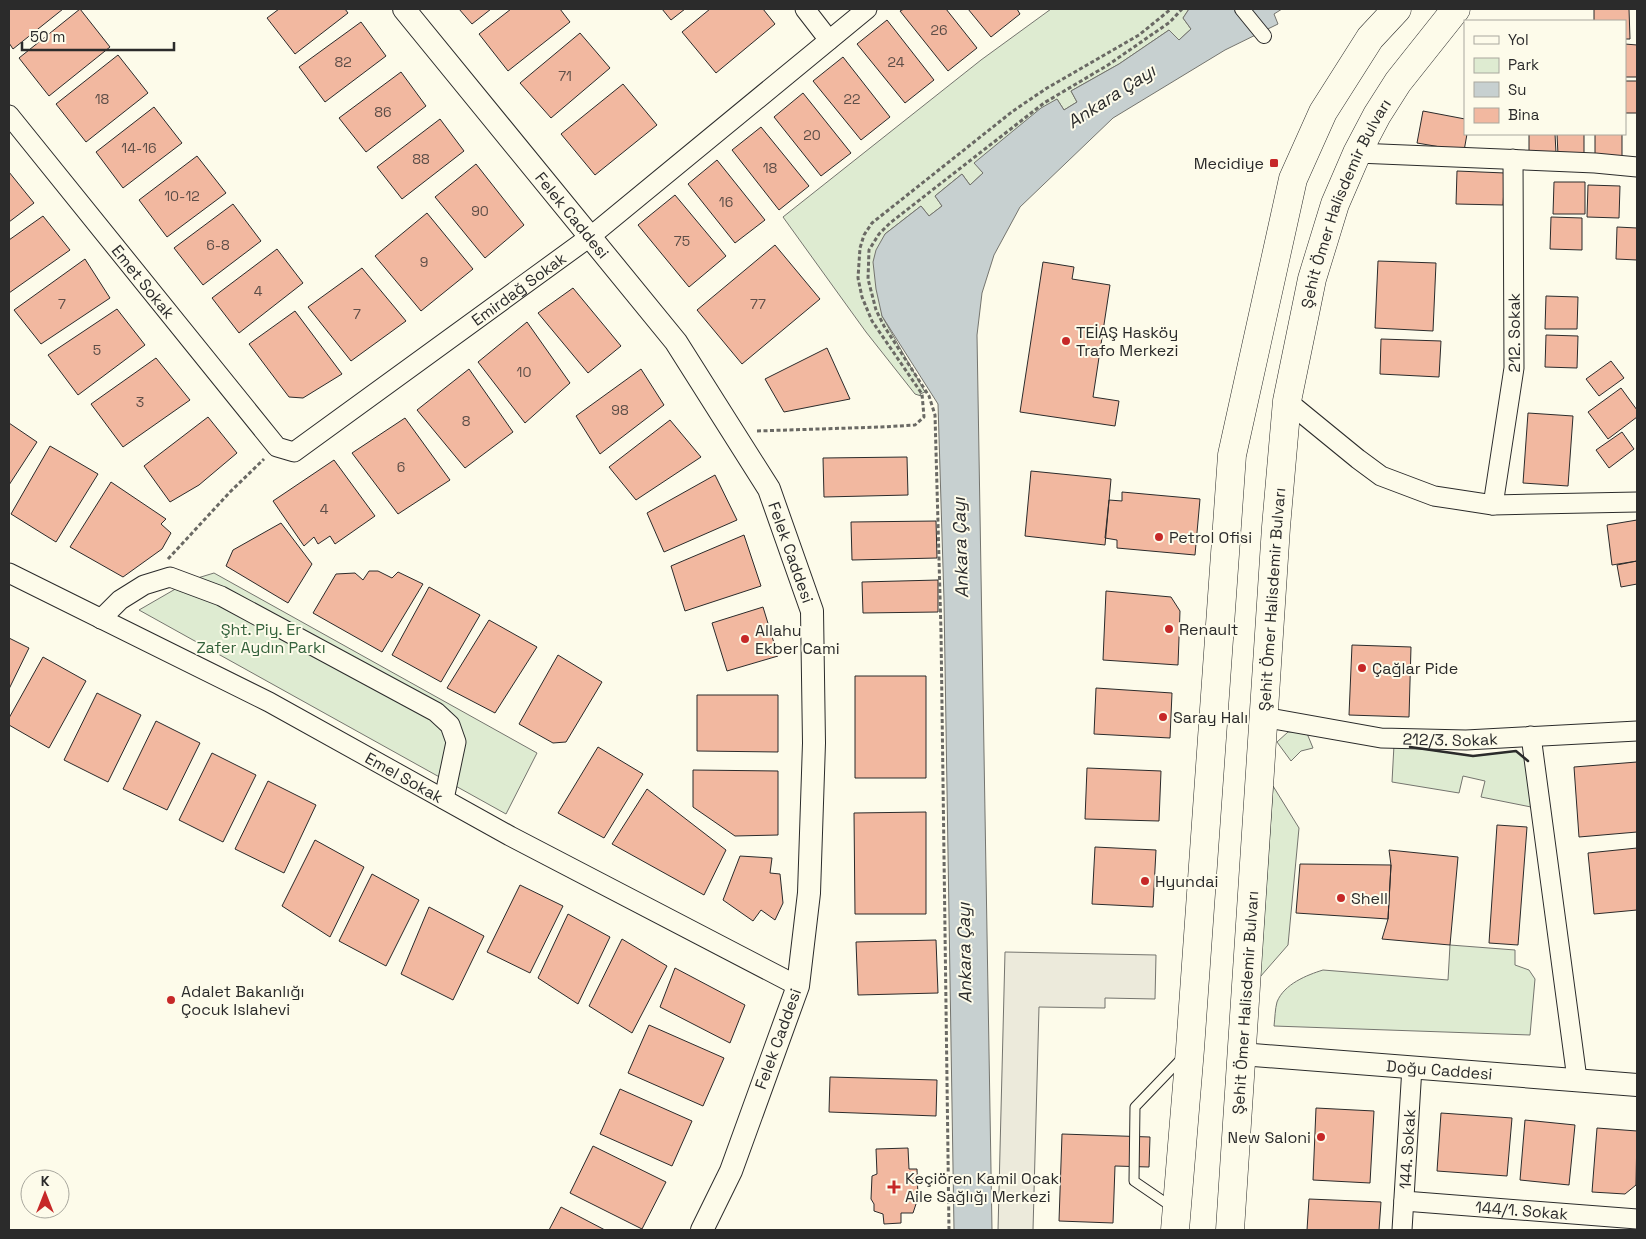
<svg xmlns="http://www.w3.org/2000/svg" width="1646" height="1239" font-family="'Space Grotesk',sans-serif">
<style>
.green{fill:#deebd1;stroke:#74746e}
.parking{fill:#eceadb;stroke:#74746e}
.water{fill:#c7d0d0;stroke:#74746e}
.building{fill:#f2b8a0;stroke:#2b2b2b}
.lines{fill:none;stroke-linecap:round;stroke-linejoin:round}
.service-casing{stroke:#2b2b2b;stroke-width:11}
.pedestrian-casing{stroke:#2b2b2b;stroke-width:16}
.minor-casing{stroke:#2b2b2b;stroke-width:21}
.tertiary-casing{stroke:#2b2b2b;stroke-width:24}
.trunk-casing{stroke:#2b2b2b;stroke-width:29}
.path{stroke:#6a6964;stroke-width:3;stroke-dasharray:4 2.5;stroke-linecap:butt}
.service{stroke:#fdfbea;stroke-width:9}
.pedestrian{stroke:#fdfbea;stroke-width:14}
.minor{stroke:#fdfbea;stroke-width:19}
.tertiary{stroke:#fdfbea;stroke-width:22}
.trunk{stroke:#fdfbea;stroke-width:28}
.wall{stroke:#2b2b2b;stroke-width:2.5}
.poi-dot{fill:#c62828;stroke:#fdfbea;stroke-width:2}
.labels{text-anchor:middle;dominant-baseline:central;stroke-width:4;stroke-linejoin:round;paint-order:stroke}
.number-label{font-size:14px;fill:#5d4e48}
.poi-label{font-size:16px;fill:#2b2b2b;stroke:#fdfbea;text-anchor:start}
.street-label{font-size:16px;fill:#2b2b2b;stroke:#fdfbea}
.park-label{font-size:16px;fill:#34623c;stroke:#fdfbea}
.water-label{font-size:18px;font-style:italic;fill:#2b2b2b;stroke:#fdfbea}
</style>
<rect width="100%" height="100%" fill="#fdfbea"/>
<path class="green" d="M1051,9H1189L1183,18L1191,29L1179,40L1169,30L1119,64L1071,91L1077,102L1064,110L1057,99L975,163L983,173L970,185L962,174L935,196L942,206L929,216L921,206L885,234L882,316L925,392L920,394L921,396L915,394L866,332L783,217L981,60Z
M214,573L537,753L506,814L139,610L191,580Z
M1306,731L1313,748L1301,751L1291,761L1277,742L1288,732Z
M1394,745L1473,756L1516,751L1528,761L1536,808L1481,797L1485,781L1463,776L1459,793L1392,782Z
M1273,786L1299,828L1288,945L1260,977Z
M1450,945L1515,950V965L1529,970L1535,979L1530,1035L1274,1026C1275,1018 1275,1009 1277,1002C1284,984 1307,975 1323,970L1448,980Z"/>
<path class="parking" d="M1005,952L1156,955L1155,999L1105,998V1008L1039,1007L1033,1230H998Z"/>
<path class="water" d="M1189,9H1282L1274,14L1278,24L1225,50L1113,118L1020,207L994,255L982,293L977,335L992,1230H954L944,600L938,404L882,316L876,289L873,262L876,250L885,234L921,206L929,216L942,206L935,196L962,174L970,185L983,173L974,163L1041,108L1057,99L1064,110L1077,102L1071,91L1119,64L1169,30L1179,40L1191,29L1183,18Z"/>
<path class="building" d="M9,9H63L13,49L9,43Z
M80,9L110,47L49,96L19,58Z
M279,9H345L348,13L295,54L267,18Z
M459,9H491L472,24Z
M511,9H560L570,22L508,71L479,34Z
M662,9H685L671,20Z
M710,9H763L775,24L716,73L682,32Z
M904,9H946L977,48L948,71L900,11Z
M968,9H1017L1020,14L991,37Z
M1594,9H1629L1630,39H1625V21H1594Z
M887,20L934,80L905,103L857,44Z
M361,22L386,56L325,102L299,67Z
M580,33L610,68L551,118L520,83Z
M1625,44L1637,45V77H1625Z
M118,55L148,93L86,142L56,104Z
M843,57L890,117L861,140L813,81Z
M401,72L426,106L366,152L339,118Z
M1625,81H1637V113H1625Z
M623,84L657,125L595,175L561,134Z
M803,93L851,153L821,176L774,117Z
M154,107L182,143L123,188L96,152Z
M1423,111L1465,119V134H1467L1464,151L1417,143Z
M440,119L464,151L402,199L377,167Z
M761,127L809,186L779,210L732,150Z
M1529,134H1555L1556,153L1529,154Z
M1557,134H1584V155H1558Z
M1595,134H1622V156H1595Z
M197,156L226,193L167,237L139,200Z
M717,160L765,220L735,243L688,184Z
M476,164L524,225L485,258L435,197Z
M1457,171L1505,173L1503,205L1456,204Z
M9,172L34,203L9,222Z
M1554,182H1585V214H1553Z
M1588,185L1620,186L1619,218L1587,217Z
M675,195L726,256L689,287L638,225Z
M233,204L261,241L203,285L174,248Z
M427,213L473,269L421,311L375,256Z
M43,216L70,250L9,293V240Z
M1551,217L1582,218V250L1550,249Z
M1617,227L1637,228V260L1616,259Z
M775,245L820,299L742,364L697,310Z
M277,249L303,283L239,333L212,298Z
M85,259L110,298L41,344L14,310Z
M1378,261L1436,263L1433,331L1375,328Z
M1043,262L1074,267L1072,279L1110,285L1093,397L1119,401L1115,426L1020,412Z
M362,268L406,321L351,361L308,307Z
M573,288L621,346L588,373L538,313Z
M1546,296L1578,297L1577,329H1545Z
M117,309L145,345L78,395L48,355Z
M295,311L342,374L303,398L289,397L249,344Z
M527,322L570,383L525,423L478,362Z
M1546,335L1578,336L1577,368L1545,367Z
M1381,339L1441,341L1439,377L1380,374Z
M827,348L850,399L784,412L765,379Z
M156,358L190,400L123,447L91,404Z
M1611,361L1624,378L1599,396L1586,379Z
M469,369L513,432L465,468L417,410Z
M641,369L664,405L600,454L576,416Z
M1621,388L1637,410V417L1608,439L1588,412Z
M1528,413L1573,416L1568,486L1523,483Z
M208,417L237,453L199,485L170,502L144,466Z
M405,418L450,480L398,514L352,453Z
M670,420L701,457L636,500L609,467Z
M9,423L37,442L9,485Z
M1622,432L1634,449L1609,468L1596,450Z
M50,446L98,474L56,542L11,514Z
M907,457L908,495L824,497L823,458Z
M334,460L375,516L335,544L330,536L318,544L314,537L304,546L273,501Z
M1031,471L1111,479L1105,545L1025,536Z
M715,475L737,520L664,552L647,513Z
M111,482L166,519L161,524L171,533L162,549L123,577L70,547Z
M1122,492L1200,499L1195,555L1117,548V540L1105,538L1109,500L1122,501Z
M1637,520V561L1612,565L1607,525Z
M936,521L937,558L852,560L851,522Z
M281,523L312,564L288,603L226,566L233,550Z
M744,535L761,586L685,611L671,566Z
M1637,561V584L1621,587L1617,565Z
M369,571H378L392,578L398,572L423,584L382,652L313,613L336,574L355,573L363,580Z
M938,580V612L863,613L862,582Z
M429,587L480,615L441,682L392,655Z
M1106,591L1171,597L1180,611L1178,665L1103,660Z
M763,607L778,656L727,671L712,623Z
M489,620L537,647L495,713L447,688Z
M9,638L29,648L9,689Z
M1352,645L1411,647L1409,717L1349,715Z
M558,655L602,682L566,742L553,743L519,724Z
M43,657L86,681L49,748L9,725V718Z
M855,676H926V778H855Z
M1096,688L1172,693L1170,738L1094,734Z
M97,693L141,715L108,782L64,760Z
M697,695H778V752L697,751Z
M156,721L200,743L167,810L123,789Z
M598,747L643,774L604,838L558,813Z
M212,753L256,775L223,842L179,820Z
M1637,762V832L1579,837L1574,767Z
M1087,768L1161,771L1159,821L1085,819Z
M693,770L778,771V835L735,836L693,807Z
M268,781L316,805L284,873L235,849Z
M647,789L726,850L704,895L612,844Z
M926,812V914H855L854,813Z
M1497,825L1527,827L1518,945L1489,943Z
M315,840L364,867L330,937L282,906Z
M1095,847L1156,850L1153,907L1092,904Z
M1637,848V910L1594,914L1588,853Z
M1389,850L1458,857L1450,945L1382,939L1388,919L1391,865Z
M740,856L772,858L770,873L780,874L783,903L775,920L761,910L753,921L723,900Z
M1300,864L1391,865L1388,919L1296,913Z
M372,874L419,900L386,966L339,941Z
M520,885L563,906L530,973L487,952Z
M429,907L484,936L453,1000L401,974Z
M568,914L610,937L578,1004L538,978Z
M622,939L667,966L632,1033L589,1006Z
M936,940L938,993L858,995L856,942Z
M675,968L745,1005L730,1043L660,1007Z
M649,1025L724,1058L703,1106L628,1073Z
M830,1077L937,1080L936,1116L829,1112Z
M620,1089L692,1121L672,1166L600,1134Z
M1316,1108L1374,1111L1370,1183L1313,1180Z
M1441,1113L1512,1118L1507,1176L1437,1171Z
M1525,1120L1575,1125L1569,1185L1520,1180Z
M1597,1128L1637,1131L1636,1185L1625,1194L1592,1192Z
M1062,1134L1150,1137L1149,1167L1115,1166L1113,1223L1059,1221Z
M593,1146L666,1182L642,1229L570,1193Z
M908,1148L909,1169H917L918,1198L913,1213H901V1223L884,1224L883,1214L874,1211V1204L871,1199L872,1176L877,1174L876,1149Z
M1309,1199L1381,1202L1379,1230H1307Z
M561,1207L605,1230H549Z"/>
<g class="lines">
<g class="service-casing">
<path id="service" d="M1172,1207L1134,1181L1135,1107L1183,1057"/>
</g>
<g class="pedestrian-casing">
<path id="pedestrian" d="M1242,9L1264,36"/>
</g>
<g class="minor-casing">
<g id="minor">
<path d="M805,9L829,40"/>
<path id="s1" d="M9,115L277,447L294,452L591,236L867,9"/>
<path d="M1357,153L1595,163L1637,167"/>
<path d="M1287,401L1358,459L1381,476L1434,496L1493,505L1637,502"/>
<path id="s2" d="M1493,505L1514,368L1513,159"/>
<path id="s3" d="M9,573L269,702L510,836L798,986"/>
<path d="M101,619L120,600L144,585L170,577L221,596L436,712L450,725L456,742L444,799"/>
<path id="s4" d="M1263,717L1381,738L1466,740L1637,731"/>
<path d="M1531,736L1577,1079"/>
<path id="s5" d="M1404,1201L1637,1219"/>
<path id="s6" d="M1402,1230L1412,1067"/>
</g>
</g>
<g class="tertiary-casing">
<g id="tertiary">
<path id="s7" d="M404,9L676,342L769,489L812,611L814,743L809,893L798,986L731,1171L702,1230"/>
<path id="s8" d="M1241,1054L1637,1085"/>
</g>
</g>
<g class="trunk-casing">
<g id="trunk">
<path d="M1175,1230L1190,1049L1232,455L1293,179L1323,112L1370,38L1397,9"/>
<path id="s9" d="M1230,1230L1276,527L1287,401L1312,279L1335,204L1357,153L1377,115L1398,82L1456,9"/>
</g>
</g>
<path class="path" d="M757,431L881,427L915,425L924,417L922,394L872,321L862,297L858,278L860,248L864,235L872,223L1013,111L1047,88L1139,35L1171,9
M168,559L230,492L264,459
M949,1230L941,632L935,415L929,396L884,326L876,310L868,279L869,250L879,234L890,223L1044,103L1108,65L1170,22L1182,9"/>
<use href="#service" class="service"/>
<use href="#pedestrian" class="pedestrian"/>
<use href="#minor" class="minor"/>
<use href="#tertiary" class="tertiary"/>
<use href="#trunk" class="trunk"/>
<path class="wall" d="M1410,747L1473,756L1516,751L1528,761"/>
</g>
<g class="poi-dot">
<rect x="1269" y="158" width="10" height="10" rx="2.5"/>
<circle cx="1066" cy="341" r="5"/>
<circle cx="1159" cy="537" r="5"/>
<circle cx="1169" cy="629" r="5"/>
<circle cx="745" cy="639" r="5"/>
<circle cx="1362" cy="668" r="5"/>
<circle cx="1163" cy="717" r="5"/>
<circle cx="1145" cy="881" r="5"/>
<circle cx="1341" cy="898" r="5"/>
<circle cx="171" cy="1000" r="5"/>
<circle cx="1321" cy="1137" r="5"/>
<path d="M891.5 1179.5h5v5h5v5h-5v5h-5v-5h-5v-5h5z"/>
</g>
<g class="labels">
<g class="number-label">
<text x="939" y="30">26</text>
<text x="343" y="62">82</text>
<text x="896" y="62">24</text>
<text x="565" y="76">71</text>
<text x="102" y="99">18</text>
<text x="852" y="99">22</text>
<text x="383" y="112">86</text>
<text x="812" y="135">20</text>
<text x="139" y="148">14-16</text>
<text x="421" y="159">88</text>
<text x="770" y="168">18</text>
<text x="182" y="196">10-12</text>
<text x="726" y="202">16</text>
<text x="480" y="211">90</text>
<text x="682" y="241">75</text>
<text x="218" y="245">6-8</text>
<text x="424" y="262">9</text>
<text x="258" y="291">4</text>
<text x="62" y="304">7</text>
<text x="758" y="304">77</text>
<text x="357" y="314">7</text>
<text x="97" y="350">5</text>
<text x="524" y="372">10</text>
<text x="140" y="402">3</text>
<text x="620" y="410">98</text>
<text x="466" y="421">8</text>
<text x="401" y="467">6</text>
<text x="324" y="509">4</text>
</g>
<g class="poi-label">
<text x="1264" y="163" text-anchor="end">Mecidiye</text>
<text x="1076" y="332">TEİAŞ Hasköy<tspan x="1076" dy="18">Trafo Merkezi</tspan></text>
<text x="1169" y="537">Petrol Ofisi</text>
<text x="1179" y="629">Renault</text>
<text x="755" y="630">Allahu<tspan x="755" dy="18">Ekber Cami</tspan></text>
<text x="1372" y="668">Çağlar Pide</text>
<text x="1173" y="717">Saray Halı</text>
<text x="1155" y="881">Hyundai</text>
<text x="1351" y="898">Shell</text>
<text x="181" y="991">Adalet Bakanlığı<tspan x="181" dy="18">Çocuk Islahevi</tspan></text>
<text x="1311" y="1137" text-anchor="end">New Saloni</text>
<text x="905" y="1178">Keçiören Kamil Ocak<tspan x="905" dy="18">Aile Sağlığı Merkezi</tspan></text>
</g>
<g class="street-label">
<text stroke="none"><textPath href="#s9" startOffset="1038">Şehit Ömer Halisdemir Bulvarı</textPath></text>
<text stroke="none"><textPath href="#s7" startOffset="266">Felek Caddesi</textPath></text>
<text stroke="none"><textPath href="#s1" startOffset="214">Emet Sokak</textPath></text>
<text stroke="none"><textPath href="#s1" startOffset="722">Emirdağ Sokak</textPath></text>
<text stroke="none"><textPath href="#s2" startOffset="174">212. Sokak</textPath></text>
<text stroke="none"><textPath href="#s7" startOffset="671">Felek Caddesi</textPath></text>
<text stroke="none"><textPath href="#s9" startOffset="632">Şehit Ömer Halisdemir Bulvarı</textPath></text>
<text stroke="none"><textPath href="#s4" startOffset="189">212/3. Sokak</textPath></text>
<text stroke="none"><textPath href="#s3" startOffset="445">Emel Sokak</textPath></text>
<text stroke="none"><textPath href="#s9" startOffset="228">Şehit Ömer Halisdemir Bulvarı</textPath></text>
<text transform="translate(778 1039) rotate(-70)">Felek Caddesi</text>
<text stroke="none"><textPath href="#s8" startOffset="199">Doğu Caddesi</textPath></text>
<text stroke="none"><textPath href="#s6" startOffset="81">144. Sokak</textPath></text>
<text stroke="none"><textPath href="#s5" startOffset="118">144/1. Sokak</textPath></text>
</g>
<g class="park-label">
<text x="261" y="629">Şht. Piy. Er<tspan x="261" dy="18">Zafer Aydın Parkı</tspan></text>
</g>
<g class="water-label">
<text transform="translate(1111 96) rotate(-33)">Ankara Çayı</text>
<text transform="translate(960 548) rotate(-92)">Ankara Çayı</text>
<text transform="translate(964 953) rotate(-91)">Ankara Çayı</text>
</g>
</g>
<rect width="1646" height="1239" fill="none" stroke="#2b2b2b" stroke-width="20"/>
<rect x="1464" y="20" width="162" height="115" fill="#fdfbea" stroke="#a9a89e"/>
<rect x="1474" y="36" width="25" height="8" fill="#fdfbea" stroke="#a9a89e"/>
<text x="1508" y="45" font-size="15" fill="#2b2b2b">Yol</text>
<rect x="1474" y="58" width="25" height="15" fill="#deebd1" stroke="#a9a89e"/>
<text x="1508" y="70" font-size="15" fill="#2b2b2b">Park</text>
<rect x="1474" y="82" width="25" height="15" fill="#c7d0d0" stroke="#a9a89e"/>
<text x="1508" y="95" font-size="15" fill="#2b2b2b">Su</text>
<rect x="1474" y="108" width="25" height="15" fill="#f2b8a0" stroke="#a9a89e"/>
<text x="1508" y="120" font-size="15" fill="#2b2b2b">Bina</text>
<g transform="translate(45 1194)"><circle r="24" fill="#fdfbea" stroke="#a9a89e"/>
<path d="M0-4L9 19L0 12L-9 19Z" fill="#c62828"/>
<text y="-8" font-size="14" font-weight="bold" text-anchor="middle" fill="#2b2b2b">K</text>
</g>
<path d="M22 42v8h152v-8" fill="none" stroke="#2b2b2b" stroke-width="2.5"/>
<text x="30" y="42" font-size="15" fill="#2b2b2b" stroke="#fdfbea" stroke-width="4" paint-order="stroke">50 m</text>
</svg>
